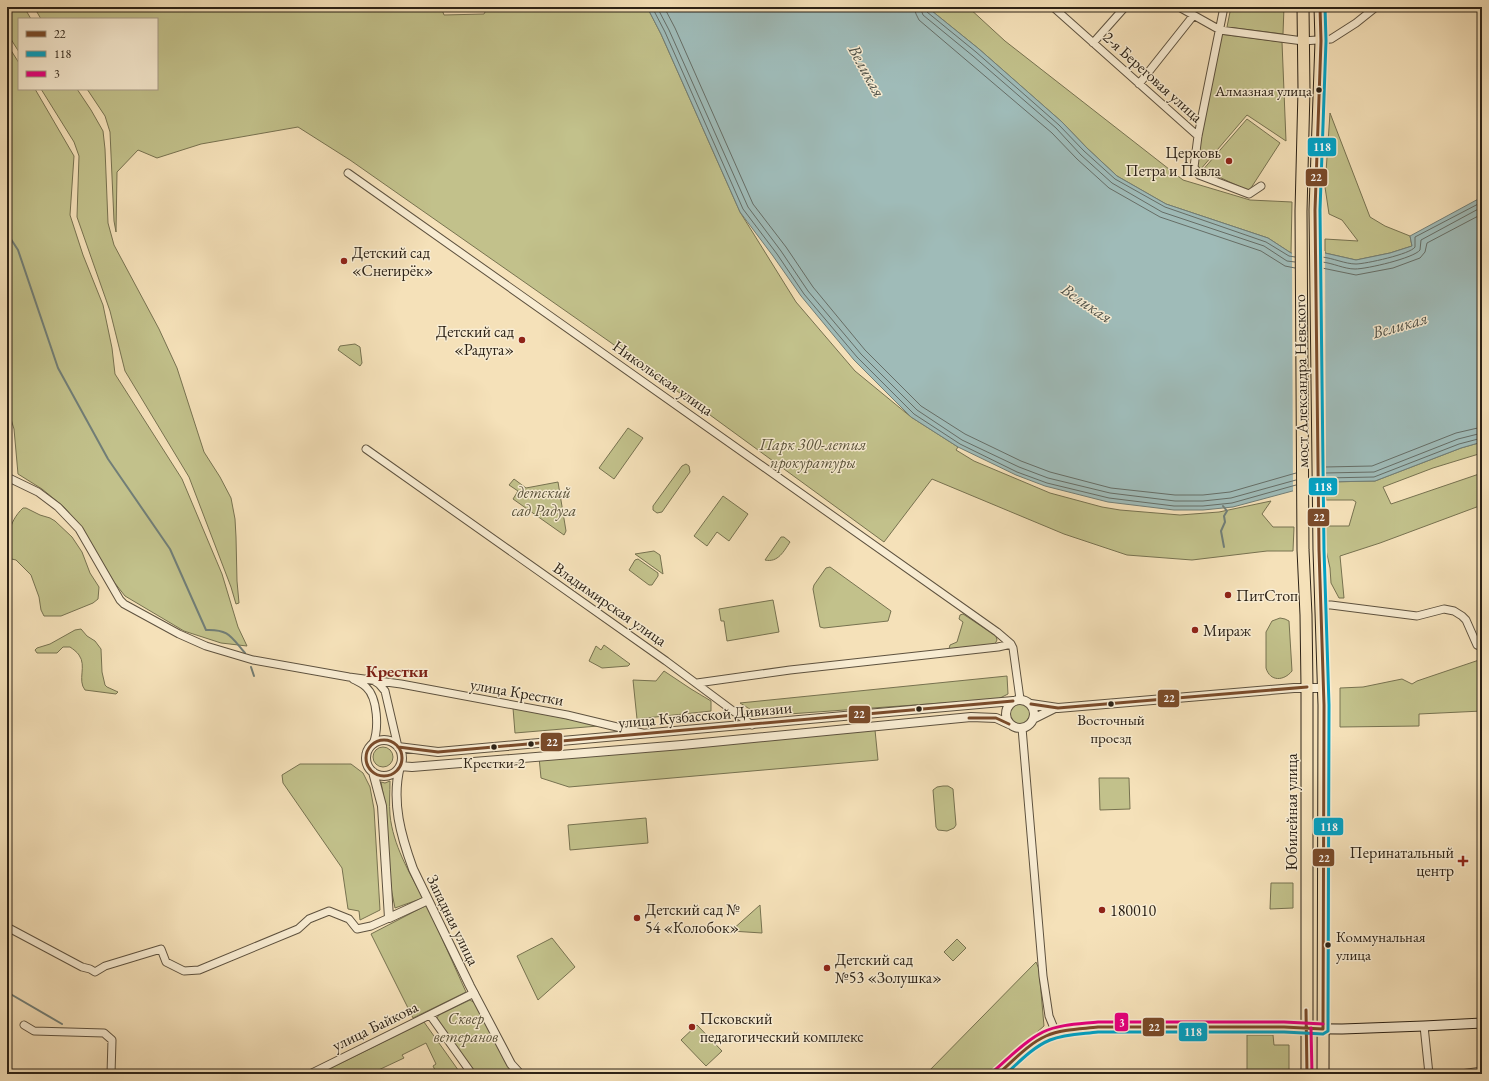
<svg xmlns="http://www.w3.org/2000/svg" width="1489" height="1081" font-family="'EB Garamond',serif">
<style>
.green{fill:#c2c18b;stroke:#777250}
.water{fill:#9fbbb8;stroke:#717e77}
.pier{fill:#f5e1b9}
.lines{fill:none;stroke-linecap:round;stroke-linejoin:round}
.shore{stroke:#666e67;stroke-width:1}
.stream{stroke:#717e77;stroke-width:2}
.minor-casing{stroke:#5e523f;stroke-width:9}
.tertiary-casing{stroke:#5e523f;stroke-width:10}
.secondary-casing{stroke:#2c2216;stroke-width:11}
.trunk-casing{stroke:#2c2216;stroke-width:13}
.minor{stroke:#f8ecd2;stroke-width:7}
.tertiary{stroke:#f8ecd2;stroke-width:8}
.secondary{stroke:#f8ecd2;stroke-width:9}
.trunk{stroke:#f5e1b9;stroke-width:11}
.bus-1-casing{stroke:#f8ecd2;stroke-width:6}
.bus-2-casing{stroke:#f8ecd2;stroke-width:6}
.bus-3-casing{stroke:#f8ecd2;stroke-width:6}
.bus-1{stroke:#7a4b2a;stroke-width:3}
.bus-2{stroke:#02a2c5;stroke-width:3}
.bus-3{stroke:#e5007d;stroke-width:3}
.bus-dot{fill:#2c2216;stroke:#f8ecd2;stroke-width:1.5}
.poi-dot{fill:#8f2418;stroke:#f8ecd2;stroke-width:1.5}
.labels{text-anchor:middle;dominant-baseline:central;stroke-width:3;stroke-linejoin:round;paint-order:stroke}
.bus-label{font-size:15px;fill:#2c2216;stroke:#f8ecd2}
.street-label{font-size:16px;fill:#2c2216;stroke:#f8ecd2}
.poi-label{font-size:16px;fill:#2c2216;stroke:#f8ecd2;text-anchor:start}
.park-label{font-size:16px;font-style:italic;fill:#595239;stroke:#f8ecd2}
.water-label{font-size:17px;font-style:italic;fill:#4e5047;stroke:#f8ecd2}
.neighbourhood-label{font-size:17px;font-weight:bold;fill:#7a1f14;stroke:#f8ecd2}
.line-badge{stroke:#f8ecd2;stroke-width:1.5}
.badge-label{font-size:11px;text-anchor:middle;font-weight:bold;fill:#fff}
</style>
<rect width="100%" height="100%" fill="#f5e1b9"/>
<filter id="stains"><feTurbulence type="fractalNoise" baseFrequency=".005" numOctaves="4"/><feColorMatrix values="0 0 0 0 .2 0 0 0 0 .09 0 0 0 0 .02 0 0 0 .5 -.17"/></filter>
<radialGradient id="worn" r=".72"><stop offset=".6" stop-color="#630" stop-opacity="0"/><stop offset="1" stop-color="#630" stop-opacity=".3"/></radialGradient>
<path class="green" d="M7,7H24L31,19H19V52L7,33Z
M34,7H382L386,11V7H416L424,9L425,7H441L444,15L484,14L488,7H647L661,34L740,212L796,302L855,371L911,417L958,447L956,450L974,461L1050,493L1102,507L1120,510L1180,515L1219,512L1271,501L1262,514L1273,527H1294L1293,551H1267L1192,560L1127,555L1064,534L932,479L884,542L610,342L350,160L298,127L201,144L157,158L138,150L117,172L116,232L114,221L110,132L105,116L87,89H157V19H41Z
M927,7H968L1005,41L1183,180L1250,200L1292,202L1291,253L1268,238L1166,204L1117,176L1087,148L1062,122L979,49Z
M1231,7H1284L1283,34L1227,27Z
M1220,34L1282,42L1286,141L1247,115L1200,170L1195,164Z
M7,44L19,63V89H35L74,156L70,215L83,255L103,305L112,348L115,374L182,479L222,574L238,627L247,646L221,643L184,631L125,596L114,582L82,528L64,507L42,489L18,474L14,429L7,406Z
M41,89H77L91,110L103,131L105,149L108,223L114,245L159,329L177,368L204,452L220,477L231,498L235,519L236,537L237,581L239,603L236,604L231,587L189,477L125,371L110,311L77,217L79,156L74,142Z
M1330,113L1370,217L1385,226L1410,236L1412,246L1390,253L1356,260L1325,253V239L1358,241L1342,220L1329,214L1325,187Z
M1247,119L1280,143L1249,191L1219,177L1217,179L1201,172Z
M355,344L360,347L362,363L360,366L338,350L340,346Z
M628,428L643,438L614,479L599,468Z
M1482,442V453L1433,468L1383,487L1391,504L1482,473V505L1380,543L1340,556L1344,598H1339L1331,583L1330,568L1326,550V526H1349L1356,502L1353,500H1326V482L1375,481L1461,448Z
M686,464L689,466L690,472L662,512L657,513L653,510V506L682,466Z
M514,479L526,488L558,482L566,531L564,535L513,499L518,491L509,485Z
M723,496L748,514L729,541L717,532L707,546L694,536Z
M23,508H26L40,515L50,518L55,521L72,537L82,552L90,573L99,587L98,599L93,603L61,616H44L41,610L39,597L31,575L16,560L7,558C7,540 8,522 23,508Z
M781,537H784L790,542C784,551 778,563 765,560Z
M654,551L660,555L663,574L635,554Z
M638,559L658,573V576L652,585H649L629,570L635,560Z
M830,567L891,611L888,621L824,628L820,627L813,589L814,585L826,568Z
M773,600L779,632L727,641L724,621H721L719,609Z
M963,614L996,636L997,640L995,644L949,649L950,645L957,642L963,622L959,619L960,615Z
M1280,618L1285,619L1289,621L1292,671C1284,681 1270,682 1266,668V632L1272,621Z
M81,629L87,636L95,641L101,649L102,672L105,685L107,687L118,692L116,694L85,690C77,680 87,666 79,655C77,652 73,649 70,647H63L57,653H37L35,650L37,648L50,644L75,630Z
M604,645L630,664L628,666L602,668L589,661L596,646L601,650Z
M1482,659V711L1419,714V726L1340,727V688L1363,687L1402,679L1412,684L1417,681Z
M664,671L691,689L711,701V711L637,719L633,680L656,681Z
M1007,676L1008,694L998,699L761,716L740,703Z
M1009 714a11 11 0 1 1 22 0a11 11 0 1 1-22 0Z
M513,708L594,724L598,726L515,733Z
M875,730L878,760L569,787L541,778L539,757Z
M373 757a10 10 0 1 1 20 0a10 10 0 1 1-20 0Z
M300,764H351L363,773L370,787L374,809L380,910L360,920L359,911L348,909L342,868L283,783L282,775Z
M1099,778H1129L1130,809L1100,810Z
M390,781C390,792 389,804 390,815C393,845 409,872 423,898L395,908C385,867 390,823 381,782L385,783Z
M943,786H948L953,789L956,825L954,828L947,831L938,830L936,827L933,790L937,787Z
M646,818L648,843L570,850L568,825Z
M1271,883H1293V908L1270,909Z
M427,905L466,992L413,1018L371,934Z
M760,905L762,933L731,931Z
M552,938L575,967L538,1000L517,956Z
M957,939L966,948L953,961L944,952Z
M1036,962L1039,969L1044,1026L989,1074H926Z
M470,1000L478,1005L510,1069L515,1074H474L436,1019L439,1015Z
M424,1022L461,1074H437L433,1066L436,1064L426,1043L402,1055L404,1058L370,1074H319Z
M697,1025L722,1051L706,1066L681,1040Z
M1247,1035H1273L1274,1045H1289V1074H1247Z"/>
<path class="water" d="M647,7H927L979,49L1062,122L1087,148L1117,176L1166,204L1268,238L1291,253H1325L1356,260L1390,253L1412,246L1410,236L1482,197V442L1461,448L1375,481L1326,482L1233,507L1203,510H1174L1108,502L1045,486L1016,475L958,447L911,417L854,360L801,296L773,256L740,212L661,34Z"/>
<path class="pier" d="M1292,251H1325L1326,484L1293,492Z"/>
<g class="lines">
<path class="shore" d="M652,7L665,32L743,209L777,254L804,294L857,357L914,414L960,444L1017,472L1047,483L1109,498L1174,506H1203L1232,503L1296,485
M657,7L669,30L748,207L781,251L808,291L861,354L917,410L962,440L1019,467L1048,478L1110,493L1175,501H1203L1231,498L1296,480
M664,7L675,28L753,204L786,247L813,287L865,350L921,406L965,434L1021,461L1050,472L1111,488L1175,495H1203L1230,492L1296,473
M914,7L916,14L919,20L1052,133L1077,159L1109,188L1160,217L1261,251L1285,266L1295,268
M920,7L923,15L973,56L1056,128L1081,155L1112,183L1162,212L1264,246L1287,261L1295,262
M925,7L927,12L976,52L1059,125L1084,151L1115,179L1165,207L1266,242L1289,256L1295,257
M1322,257C1333,258 1345,264 1356,264C1365,264 1411,254 1415,247V237L1482,202
M1322,262C1333,263 1344,269 1355,269C1367,269 1414,258 1420,250L1421,240L1482,207
M1322,268L1356,275L1393,268L1420,258L1425,252L1427,243L1482,214
M1325,467L1372,466L1456,433L1482,427
M1325,473L1374,472L1458,439L1482,433
M1325,478L1374,477L1459,444L1482,438"/>
<path class="stream" d="M7,233L18,250L58,368L108,459L170,549L206,630C229,629 231,637 245,653
M1223,506L1227,511L1224,516L1225,522L1221,531L1224,547
M251,667L254,676
M7,992L62,1024"/>
<g class="minor-casing">
<path id="minor" d="M1053,7L1198,136
M1179,7L1220,30L1303,41L1331,39L1356,23L1376,7
M1224,7L1198,136L1194,167L1199,175L1249,194L1261,186
M1093,43L1125,7
M1139,84L1193,16
M348,173L997,632L1011,644L1013,648L1020,699
M366,449L666,661L752,725
M7,477L38,492L58,507L79,529L120,600L124,604L179,634L206,646L253,660L349,677L401,684L567,715L642,733
M1321,605H1331L1417,616L1444,609L1454,611L1462,616L1466,620L1477,645L1482,647
M353,679C357,681 362,683 366,687C378,698 379,729 373,744
M373,680L379,684L385,691L398,747
M697,683L790,670L998,647L1011,644
M1022,728L1043,976L1049,1016L1056,1033
M7,927L82,967L90,969L95,972L105,966L161,949L166,962L184,971L199,970L298,929L309,919L329,911L349,919L357,929L371,926L389,918
M430,1015L472,1074
M24,1025L34,1031L104,1033L112,1040L111,1074
M1424,1026L1429,1074
M310,1074L474,993
M1461,1074L1482,1071"/>
</g>
<g class="tertiary-casing">
<path id="tertiary" d="M1006 714a14 14 0 1 1 28 0a14 14 0 1 1-28 0Z
M1031,704L1058,708L1294,688H1324
M1033,719L1055,708
M366 758a18 18 0 1 1 36 0a18 18 0 1 1-36 0Z
M398,747L438,752L1013,701
M373,772L382,806L389,918L428,900
M520,1074L511,1064L470,986L413,869C401,836 391,802 400,766L412,767L682,745L971,717L996,718L1009,724"/>
</g>
<g class="secondary-casing">
<path id="secondary" d="M998,1074C1011,1063 1031,1043 1046,1036C1063,1029 1080,1029 1098,1027L1342,1029L1424,1026L1482,1023"/>
</g>
<g class="trunk-casing">
<path id="trunk" d="M1303,7L1304,90L1301,211L1303,550L1306,615L1307,687V1074
M1320,7L1321,41L1315,210L1319,550L1324,705L1323,1074"/>
</g>
<use href="#minor" class="minor"/>
<use href="#tertiary" class="tertiary"/>
<use href="#secondary" class="secondary"/>
<use href="#trunk" class="trunk"/>
<g class="bus-1-casing">
<path id="bus-1" d="M1031,704L1058,708L1307,687
M969,718H996L1009,724
M366 758a18 18 0 1 1 36 0a18 18 0 1 1-36 0Z
M398,747L438,752L1013,701
M1306,1010L1307,1074
M998,1074C1013,1061 1028,1044 1046,1036C1062,1029 1081,1029 1098,1027H1284L1323,1029L1324,705L1319,550L1315,210L1321,41L1320,7"/>
</g>
<g class="bus-2-casing">
<path id="bus-2" d="M1006,1074C1019,1062 1033,1047 1050,1040C1065,1034 1082,1034 1098,1032H1284L1323,1034L1328,1031L1329,705L1324,550L1320,210L1326,41L1325,7"/>
</g>
<g class="bus-3-casing">
<path id="bus-3" d="M1311,1028L1312,1074
M995,1070C1010,1057 1025,1041 1043,1032C1060,1024 1080,1024 1098,1022H1284L1323,1024"/>
</g>
<use href="#bus-1" class="bus-1"/>
<use href="#bus-2" class="bus-2"/>
<use href="#bus-3" class="bus-3"/>
</g>
<g class="bus-dot">
<circle cx="1319" cy="90" r="3.5"/>
<circle cx="1111" cy="704" r="3.5"/>
<circle cx="919" cy="709" r="3.5"/>
<circle cx="531" cy="744" r="3.5"/>
<circle cx="494" cy="747" r="3.5"/>
<circle cx="1328" cy="945" r="3.5"/>
</g>
<g class="poi-dot">
<circle cx="1229" cy="161" r="4"/>
<circle cx="344" cy="261" r="4"/>
<circle cx="522" cy="340" r="4"/>
<circle cx="1228" cy="595" r="4"/>
<circle cx="1195" cy="630" r="4"/>
<path d="M1461 855h4v4h4v4h-4v4h-4v-4h-4v-4h4z"/>
<circle cx="1102" cy="910" r="4"/>
<circle cx="637" cy="918" r="4"/>
<circle cx="827" cy="968" r="4"/>
<circle cx="692" cy="1027" r="4"/>
</g>
<g class="labels">
<g class="bus-label">
<text x="1312" y="90" text-anchor="end">Алмазная улица</text>
<text x="1111" y="719">Восточный<tspan x="1111" dy="18">проезд</tspan></text>
<text x="494" y="762">Крестки-2</text>
<text x="1336" y="936" text-anchor="start">Коммунальная<tspan x="1336" dy="18">улица</tspan></text>
</g>
<g class="street-label">
<text transform="translate(1153 77) rotate(42)">2-я Береговая улица</text>
<text transform="translate(663 378) rotate(35)">Никольская улица</text>
<text transform="translate(1301 381) rotate(-91)">мост Александра Невского</text>
<text transform="translate(610 604) rotate(35)">Владимирская улица</text>
<text transform="translate(517 692) rotate(10)">улица Крестки</text>
<text transform="translate(705 715) rotate(-5)">улица Кузбасской Дивизии</text>
<text transform="translate(1291 812) rotate(-90)">Юбилейная улица</text>
<text transform="translate(453 920) rotate(64)">Западная улица</text>
<text transform="translate(375 1026) rotate(-26)">улица Байкова</text>
</g>
<g class="poi-label">
<text x="1221" y="152" text-anchor="end">Церковь<tspan x="1221" dy="18">Петра и Павла</tspan></text>
<text x="352" y="252">Детский сад<tspan x="352" dy="18">«Снегирёк»</tspan></text>
<text x="514" y="331" text-anchor="end">Детский сад<tspan x="514" dy="18">«Радуга»</tspan></text>
<text x="1236" y="595">ПитСтоп</text>
<text x="1203" y="630">Мираж</text>
<text x="1454" y="852" text-anchor="end">Перинатальный<tspan x="1454" dy="18">центр</tspan></text>
<text x="645" y="909">Детский сад №<tspan x="645" dy="18">54 «Колобок»</tspan></text>
<text x="1110" y="910">180010</text>
<text x="835" y="959">Детский сад<tspan x="835" dy="18">№53 «Золушка»</tspan></text>
<text x="700" y="1018">Псковский<tspan x="700" dy="18">педагогический комплекс</tspan></text>
</g>
<g class="park-label">
<text x="813" y="444">Парк 300-летия<tspan x="813" dy="18">прокуратуры</tspan></text>
<text x="544" y="492">детский<tspan x="544" dy="18">сад Радуга</tspan></text>
<text x="466" y="1018">Сквер<tspan x="466" dy="18">ветеранов</tspan></text>
</g>
<g class="water-label">
<text transform="translate(867 71) rotate(61)">Великая</text>
<text transform="translate(1087 303) rotate(34)">Великая</text>
<text transform="translate(1400 325) rotate(-16)">Великая</text>
</g>
<g class="neighbourhood-label">
<text x="397" y="671">Крестки</text>
</g>
</g>
<g class="line-badge">
<rect x="1307" y="137" width="30" height="20" rx="4" fill="#02a2c5"/>
<rect x="1305" y="168" width="23" height="19" rx="4" fill="#7a4b2a"/>
<rect x="1308" y="477" width="30" height="19" rx="4" fill="#02a2c5"/>
<rect x="1307" y="508" width="23" height="19" rx="4" fill="#7a4b2a"/>
<rect x="1157" y="689" width="23" height="19" rx="4" fill="#7a4b2a"/>
<rect x="848" y="705" width="23" height="19" rx="4" fill="#7a4b2a"/>
<rect x="540" y="732" width="23" height="20" rx="4" fill="#7a4b2a"/>
<rect x="1313" y="817" width="31" height="19" rx="4" fill="#02a2c5"/>
<rect x="1312" y="848" width="23" height="19" rx="4" fill="#7a4b2a"/>
<rect x="1114" y="1012" width="15" height="20" rx="4" fill="#e5007d"/>
<rect x="1142" y="1017" width="23" height="20" rx="4" fill="#7a4b2a"/>
<rect x="1178" y="1022" width="30" height="20" rx="4" fill="#02a2c5"/>
</g>
<g class="badge-label">
<text x="1322" y="151">118</text>
<text x="1316" y="181">22</text>
<text x="1323" y="491">118</text>
<text x="1319" y="521">22</text>
<text x="1169" y="702">22</text>
<text x="859" y="718">22</text>
<text x="552" y="746">22</text>
<text x="1329" y="831">118</text>
<text x="1324" y="862">22</text>
<text x="1122" y="1026">3</text>
<text x="1154" y="1031">22</text>
<text x="1193" y="1036">118</text>
</g>
<rect width="1489" height="1081" fill="none" stroke="#f5e1b9" stroke-width="24"/>
<rect x="8" y="8" width="1473" height="1065" fill="none" stroke="#2c2216" stroke-width="2"/>
<rect x="12" y="12" width="1465" height="1057" fill="none" stroke="#2c2216"/>
<rect x="18" y="18" width="140" height="72" fill="#f8ecd2" stroke="#a69b87"/>
<rect x="26" y="31" width="20" height="6" fill="#7a4b2a" stroke="#a69b87"/>
<text x="54" y="38" font-size="12" fill="#2c2216">22</text>
<rect x="26" y="51" width="20" height="6" fill="#02a2c5" stroke="#a69b87"/>
<text x="54" y="58" font-size="12" fill="#2c2216">118</text>
<rect x="26" y="71" width="20" height="6" fill="#e5007d" stroke="#a69b87"/>
<text x="54" y="78" font-size="12" fill="#2c2216">3</text>
<rect width="100%" height="100%" filter="url(#stains)"/>
<rect width="100%" height="100%" fill="url(#worn)"/>
</svg>
